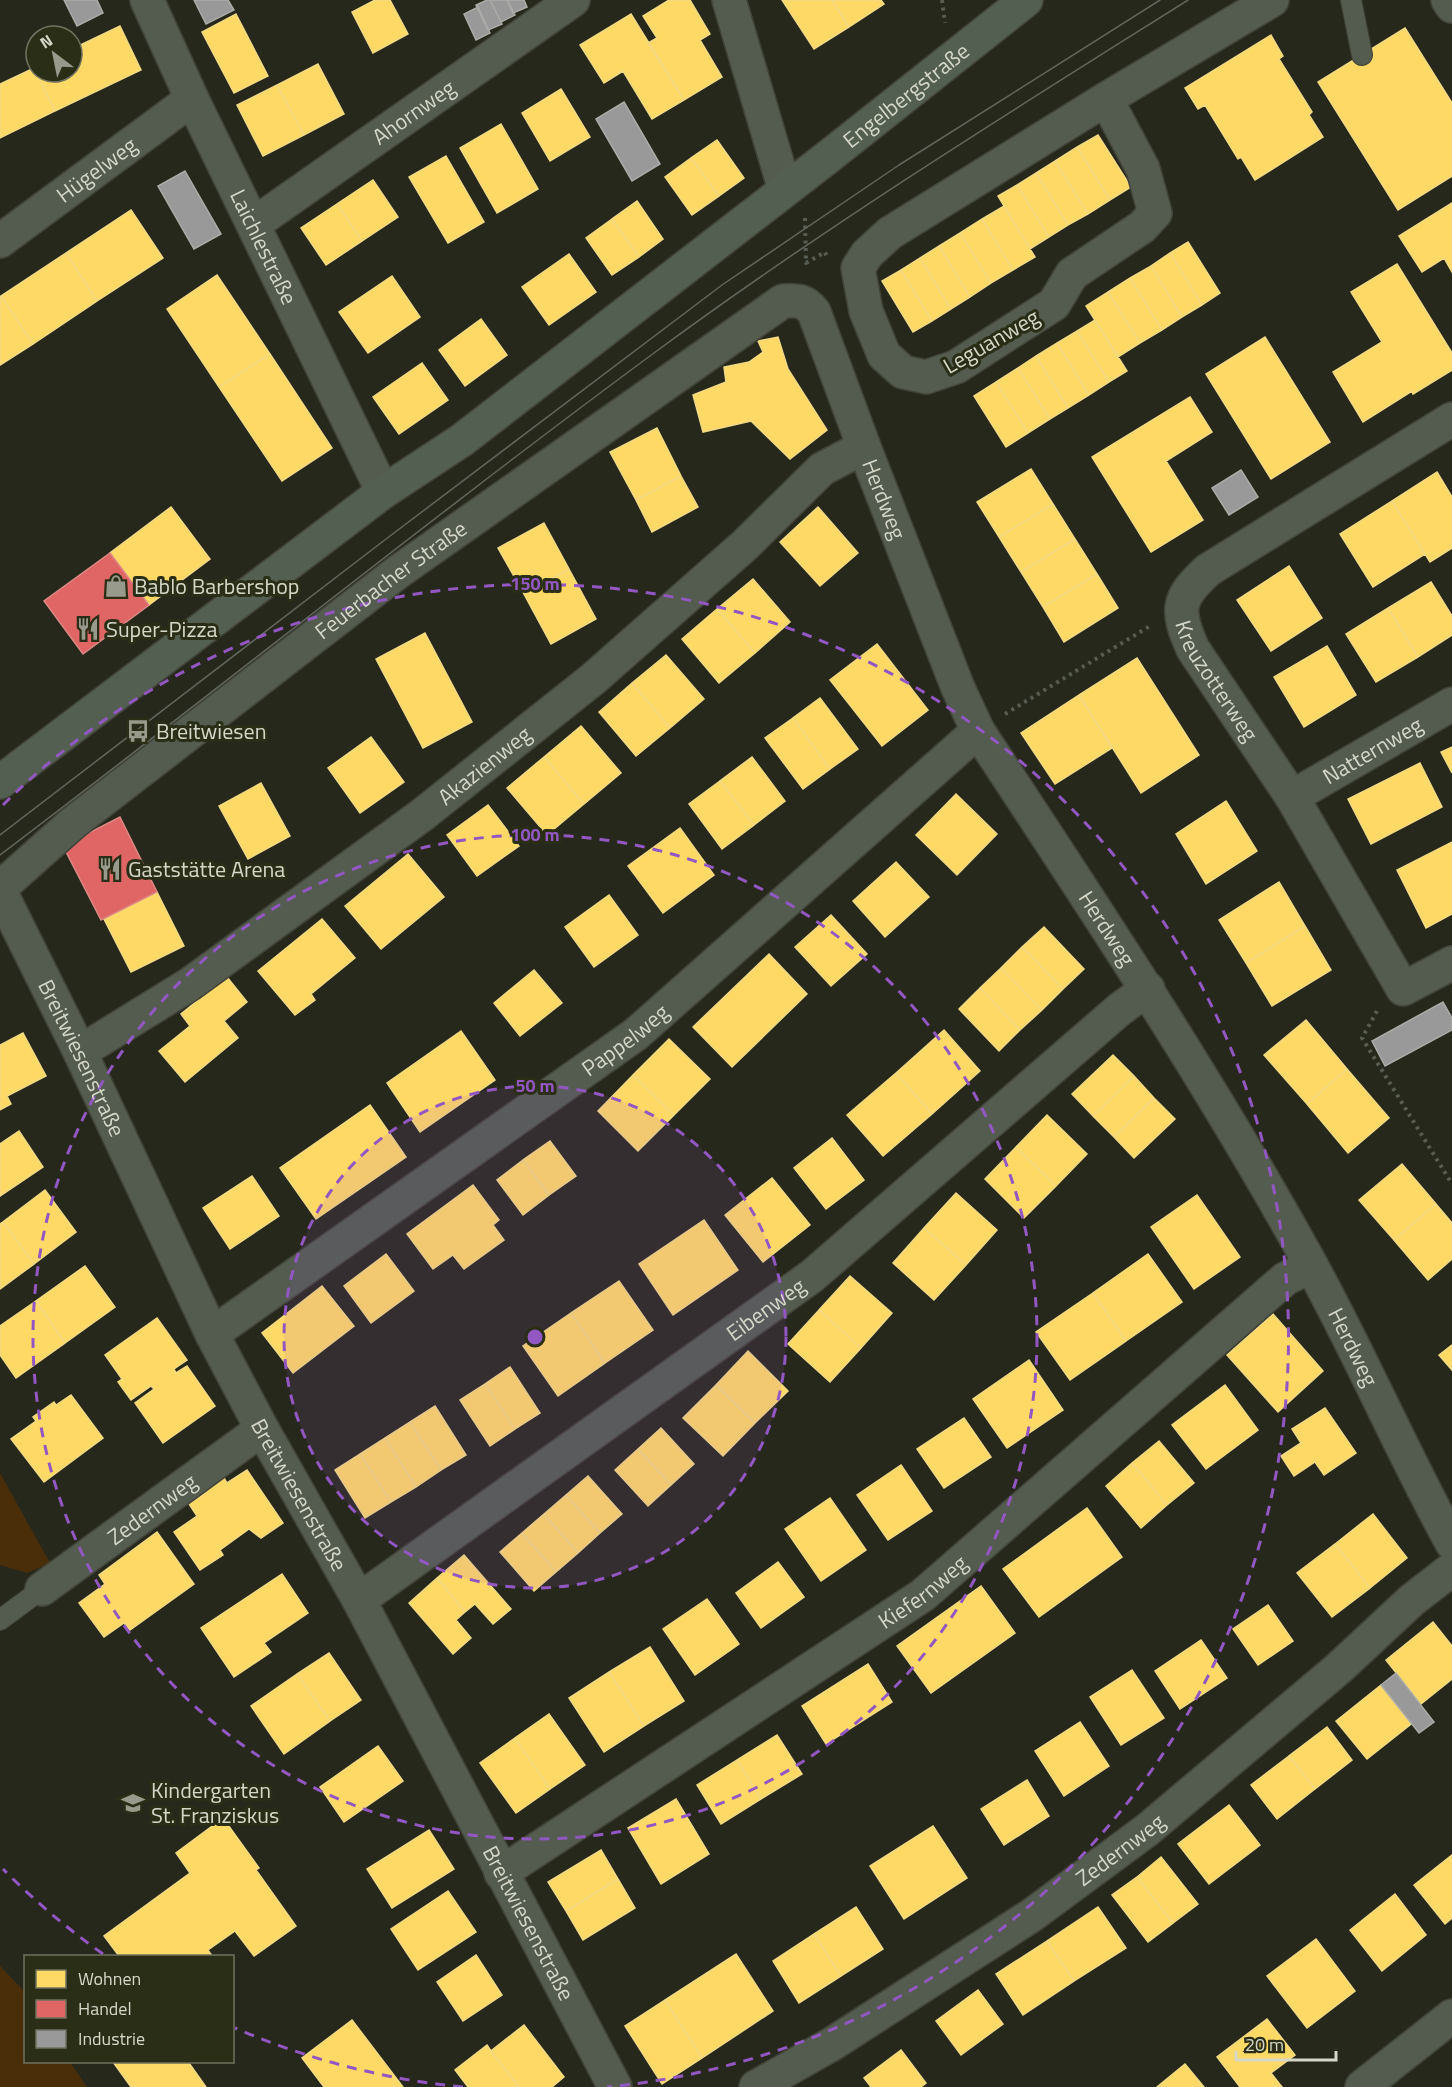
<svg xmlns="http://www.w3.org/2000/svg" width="1452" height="2087" font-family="'Titillium Web',sans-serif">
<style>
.green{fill:#4a2e09}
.homes{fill:#ffd966;stroke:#f2d984;stroke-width:1.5}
.shops{fill:#e06666;stroke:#dd8884;stroke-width:1.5}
.industry{fill:#999;stroke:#abaca7;stroke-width:1.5}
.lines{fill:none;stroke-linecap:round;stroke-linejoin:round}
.lane-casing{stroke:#424339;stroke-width:22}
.street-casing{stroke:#424339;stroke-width:36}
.secondary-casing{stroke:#424339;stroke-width:36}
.path{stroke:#575d52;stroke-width:4;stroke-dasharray:3 4.5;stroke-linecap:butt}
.lane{stroke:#535c4f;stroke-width:20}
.street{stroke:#535c4f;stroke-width:33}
.secondary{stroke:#535f50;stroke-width:33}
.tram{stroke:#61675d;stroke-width:1.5}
.ring{fill:none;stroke:#9257c2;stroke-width:3;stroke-dasharray:10 8}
.labels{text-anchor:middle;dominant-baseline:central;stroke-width:6;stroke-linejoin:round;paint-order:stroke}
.street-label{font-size:22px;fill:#d5d8c9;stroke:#2b2e16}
.poi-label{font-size:22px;fill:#d5d8c9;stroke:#2b2e16;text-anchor:start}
.centre{fill:#9257c2;stroke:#2b2e16;stroke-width:3}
.ring-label{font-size:18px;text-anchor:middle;font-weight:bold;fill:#9257c2;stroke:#2b2e16;stroke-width:6;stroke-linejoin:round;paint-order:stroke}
</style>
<rect width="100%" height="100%" fill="#27281c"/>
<path class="green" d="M0,1473L50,1563L27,1573L0,1565Z
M0,1966L25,1992L26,2062H70L87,2087H0Z"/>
<path class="homes" d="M375,0H390L408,34L373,53L352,12Z
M669,0H690L710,34L700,40L722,77L684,100L648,43L657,38L643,16Z
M782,0H832L849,27L814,49Z
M832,0H881L884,4L849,27Z
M236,14L268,76L234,93L202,32Z
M631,14L684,100L652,119L623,71L604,83L580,45Z
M120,26L141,70L55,111L34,68L36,67V72H72V49Z
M1405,28L1452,103V176L1398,210L1318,82Z
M1271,35L1283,56L1279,59L1312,112L1309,115L1323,137L1255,180L1241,157L1238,159L1205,105L1198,109L1185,88Z
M318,64L344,114L304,135L277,85Z
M34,68L55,111L0,138V84Z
M277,85L304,135L263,156L237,105Z
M561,89L590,137L550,161L522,113Z
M501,124L538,189L497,213L460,148Z
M1098,135L1131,187L1110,200L1077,147Z
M717,140L744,178L719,196L691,158Z
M1077,147L1110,200L1088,214L1055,161Z
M446,156L484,222L448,243L409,177Z
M691,158L719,196L692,215L665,177Z
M1055,161L1088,214L1068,225L1036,173Z
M1036,173L1068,225L1049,237L1017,185Z
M373,180L398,217L362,241L337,204Z
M1017,185L1049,237L1030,249L998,196Z
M637,201L663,239L639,257L612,219Z
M1452,203V272L1444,258L1422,272L1399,236Z
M337,204L362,241L326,265L301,228Z
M1004,206L1035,257L1013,270L982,219Z
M131,210L163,258L97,301L66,253Z
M612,219L639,257L612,275L586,238Z
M982,219L1013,270L991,283L960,233Z
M960,233L991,283L970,297L939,246Z
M1188,242L1220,293L1202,305L1170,253Z
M939,246L970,297L951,309L920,258Z
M66,253L97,301L33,344L1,296Z
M1170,253L1202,305L1182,317L1151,266Z
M569,254L596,292L549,325L522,287Z
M920,258L951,309L932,321L901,270Z
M1397,264L1452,353V370L1413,394L1412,391L1363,422L1333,372L1382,342L1351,292Z
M1151,266L1182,317L1162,330L1130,278Z
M901,270L932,321L913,332L882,281Z
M217,275L270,354L219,387L167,309Z
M392,276L420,317L368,353L339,312Z
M1130,278L1162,330L1140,343L1108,292Z
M1108,292L1140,343L1118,357L1086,306Z
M1,296L33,344L0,365V297Z
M481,319L507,355L465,386L439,350Z
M1095,320L1127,371L1109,382L1077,331Z
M1077,331L1109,382L1089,395L1057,343Z
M778,337L788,369L827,430L790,459L751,421L703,432L693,395L726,382L724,367L749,362L763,352L758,341Z
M1265,337L1330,442L1271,479L1206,374Z
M1057,343L1089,395L1068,408L1036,356Z
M270,354L332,448L282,481L219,387Z
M1036,356L1068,408L1050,419L1018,368Z
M422,363L448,400L399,434L373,397Z
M1018,368L1050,419L1028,433L996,382Z
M996,382L1028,433L1006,447L974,396Z
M1190,397L1212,432L1166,461L1203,520L1151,552L1092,457Z
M657,428L681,476L636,500L610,452Z
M1031,469L1053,504L999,537L977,502Z
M1437,472L1452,497V548L1430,562L1392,501Z
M681,476L698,507L652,532L636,500Z
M1392,501L1425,554L1373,587L1340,534Z
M1053,504L1075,539L1021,572L999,537Z
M171,507L210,559L149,605L110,553Z
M818,507L858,553L820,586L780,542Z
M544,523L569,569L524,594L498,548Z
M1075,539L1097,574L1043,607L1021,572Z
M1289,566L1322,618L1271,651L1237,600Z
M569,569L596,619L551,644L524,594Z
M1097,574L1118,608L1064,642L1043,607Z
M753,579L790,622L755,653L717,609Z
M1431,582L1452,616V635L1418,657L1388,608Z
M1388,608L1418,657L1376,682L1346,634Z
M717,609L755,653L719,683L682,639Z
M425,633L472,722L423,748L376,659Z
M877,644L928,710L882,746L830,680Z
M1327,646L1356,695L1304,727L1274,677Z
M666,655L704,699L670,728L632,683Z
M1137,658L1199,755L1141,793L1079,695Z
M632,683L670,728L636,756L599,712Z
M1079,695L1112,748L1055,784L1021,733Z
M820,698L858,749L830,769L793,718Z
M793,718L830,769L803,789L765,738Z
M581,726L621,773L584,804L544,757Z
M371,737L404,782L360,813L328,768Z
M1452,747V773L1441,752Z
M544,757L584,804L547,835L507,788Z
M752,757L785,801L754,825L720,781Z
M1420,763L1442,807L1371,844L1348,799Z
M720,781L754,825L722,849L689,804Z
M261,783L290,836L248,859L219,806Z
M956,794L997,834L957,875L916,835Z
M1226,801L1257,851L1206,884L1176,834Z
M488,805L519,846L477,876L447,835Z
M680,828L714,875L663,913L628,866Z
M1452,842V914L1426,928L1397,870Z
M408,854L444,897L381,949L345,906Z
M896,862L929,897L885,937L853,901Z
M1279,882L1305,926L1246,963L1219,920Z
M157,892L184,946L131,972L104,919Z
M609,895L638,935L594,967L565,927Z
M831,915L867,954L831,986L795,947Z
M322,919L355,958L311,994L315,1000L295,1015L258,971Z
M1305,926L1331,970L1272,1006L1246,963Z
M1044,927L1084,969L1063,989L1022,947Z
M1022,947L1063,989L1042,1010L1001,968Z
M769,954L807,994L732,1067L693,1027Z
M1001,968L1042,1010L1020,1030L980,988Z
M534,970L562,1003L520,1036L494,1003Z
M227,977L247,1002L224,1021L238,1038L185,1082L159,1051L190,1026L181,1014Z
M980,988L1020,1030L999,1051L959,1009Z
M1306,1020L1347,1069L1307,1104L1264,1055Z
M944,1030L980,1071L932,1114L896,1073Z
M461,1031L495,1080L420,1132L387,1083Z
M23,1033L46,1076L7,1096L11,1104L0,1110V1045Z
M669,1039L710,1079L674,1115L633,1075Z
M1113,1055L1134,1076L1093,1116L1072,1094Z
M1347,1069L1389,1118L1348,1153L1307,1104Z
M896,1073L932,1114L883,1156L847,1115Z
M633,1075L674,1115L638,1151L598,1111Z
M1134,1076L1154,1098L1114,1137L1093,1116Z
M1154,1098L1175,1119L1134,1158L1114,1137Z
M370,1105L406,1157L316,1219L280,1168Z
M1047,1115L1087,1154L1056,1186L1016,1147Z
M19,1131L43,1167L0,1196V1144Z
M832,1138L864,1180L826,1209L794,1168Z
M550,1141L576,1176L549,1195L523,1160Z
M1016,1147L1056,1186L1024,1218L985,1179Z
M523,1160L549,1195L523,1215L497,1180Z
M1402,1164L1436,1204L1394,1240L1359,1200Z
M252,1176L279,1216L230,1249L203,1208Z
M772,1178L810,1225L763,1262L725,1215Z
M473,1185L499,1220L493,1225L504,1240L464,1269L453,1255L433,1269L407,1234Z
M45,1190L76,1232L34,1264L3,1222Z
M956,1193L997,1230L966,1265L924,1228Z
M1197,1195L1240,1257L1194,1289L1151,1227Z
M1436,1204L1452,1223V1259L1428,1280L1394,1240Z
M704,1220L738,1270L673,1315L639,1264Z
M3,1222L34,1264L0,1289V1224Z
M924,1228L966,1265L934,1300L893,1263Z
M386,1254L414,1291L371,1323L344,1286Z
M1148,1254L1182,1302L1126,1341L1093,1293Z
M85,1266L115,1307L65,1343L36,1301Z
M850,1276L892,1313L861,1348L819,1310Z
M619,1281L653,1330L605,1363L571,1313Z
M322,1286L354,1326L293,1373L262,1333Z
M1093,1293L1126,1341L1070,1380L1036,1332Z
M36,1301L65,1343L16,1378L0,1355V1326Z
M819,1310L861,1348L830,1382L788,1344Z
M571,1313L605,1363L558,1396L523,1346Z
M1273,1314L1323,1371L1278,1412L1227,1355Z
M157,1318L187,1360L174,1369L176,1373L187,1366L215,1406L163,1443L135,1403L154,1389L151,1386L131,1400L118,1382L122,1379L105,1355Z
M1452,1345V1370L1439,1355Z
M748,1351L788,1391L755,1423L716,1385Z
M1029,1360L1063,1410L1007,1448L973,1399Z
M510,1367L540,1413L515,1429L485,1384Z
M485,1384L515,1429L490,1446L460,1400Z
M716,1385L755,1423L723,1456L683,1418Z
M1225,1385L1258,1430L1206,1469L1172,1425Z
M71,1395L103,1438L44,1482L11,1439L36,1421L33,1417L54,1402L56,1405Z
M435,1406L466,1455L441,1470L410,1422Z
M1325,1408L1356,1453L1324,1475L1315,1462L1294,1476L1281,1456L1301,1443L1292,1429Z
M964,1418L991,1457L944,1488L917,1449Z
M410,1422L441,1470L416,1487L385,1438Z
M661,1428L694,1464L671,1485L638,1449Z
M385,1438L416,1487L391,1502L360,1454Z
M1159,1441L1194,1483L1167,1505L1132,1463Z
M638,1449L671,1485L648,1506L615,1470Z
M360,1454L391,1502L365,1518L335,1470Z
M1132,1463L1167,1505L1141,1528L1106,1486Z
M901,1465L932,1511L888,1540L857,1495Z
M247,1470L283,1523L261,1538L249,1529L220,1550L223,1555L200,1570L174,1532L197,1516L189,1504L208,1491L206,1488L223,1476L227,1483Z
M588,1476L622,1514L600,1533L566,1495Z
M566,1495L600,1533L578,1553L544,1514Z
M830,1498L866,1550L821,1581L785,1529Z
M1087,1508L1122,1557L1039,1617L1003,1569Z
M544,1514L578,1553L556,1572L522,1533Z
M1373,1514L1407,1558L1370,1588L1335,1544Z
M157,1532L194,1584L130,1630L124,1623L104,1637L79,1603L105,1584L99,1575Z
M522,1533L556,1572L534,1591L500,1552Z
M1335,1544L1370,1588L1332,1617L1297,1573Z
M464,1555L511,1609L493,1624L475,1604L465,1612L437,1578Z
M778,1562L804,1597L761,1628L736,1593Z
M282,1574L308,1613L264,1643L271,1652L234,1677L201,1628Z
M437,1578L465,1612L456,1620L471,1638L453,1654L409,1603Z
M981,1586L1015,1633L931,1693L897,1646Z
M707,1599L739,1644L695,1675L663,1629Z
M1268,1605L1293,1641L1258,1665L1233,1629Z
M1433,1622L1452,1646V1679L1421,1704L1386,1660Z
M1201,1640L1227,1678L1180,1709L1155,1671Z
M650,1647L684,1701L644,1726L609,1672Z
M329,1653L361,1700L330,1721L297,1674Z
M868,1664L892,1702L826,1744L802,1706Z
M1132,1670L1164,1718L1121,1745L1090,1697Z
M609,1672L644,1726L604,1752L569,1698Z
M297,1674L330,1721L284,1754L251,1706Z
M1381,1685L1411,1724L1367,1759L1336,1721Z
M549,1714L585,1765L550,1789L515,1738Z
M1080,1722L1109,1766L1064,1796L1035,1751Z
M1327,1727L1352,1760L1315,1789L1289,1756Z
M777,1735L802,1774L761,1799L737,1760Z
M515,1738L550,1789L516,1813L480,1763Z
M378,1746L403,1781L344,1822L320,1787Z
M1289,1756L1315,1789L1277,1819L1251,1785Z
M737,1760L761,1799L721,1824L697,1785Z
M1027,1780L1049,1816L1004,1845L981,1809Z
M676,1799L709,1854L661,1884L628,1828Z
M1229,1805L1260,1845L1209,1884L1178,1844Z
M223,1818L259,1868L256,1870L296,1926L254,1956L235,1931L208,1950L212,1956H119L104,1936L190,1873L176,1853Z
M933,1826L967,1878L904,1919L870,1866Z
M429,1830L454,1869L392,1908L367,1869Z
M601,1850L618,1879L566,1911L548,1882Z
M1452,1855V1918L1445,1924L1414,1885Z
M1161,1857L1198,1904L1173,1923L1137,1877Z
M1137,1877L1173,1923L1148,1942L1112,1895Z
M618,1879L635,1908L583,1940L566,1911Z
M448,1891L476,1932L418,1970L391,1929Z
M1395,1894L1426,1935L1382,1971L1350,1930Z
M856,1907L883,1949L841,1976L814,1934Z
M1098,1907L1126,1948L1074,1981L1047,1941Z
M814,1934L841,1976L799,2003L773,1961Z
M1316,1939L1355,1991L1307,2028L1267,1976Z
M1047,1941L1074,1981L1023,2015L996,1974Z
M736,1954L773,2011L702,2058L665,2000Z
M476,1955L502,1995L463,2021L437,1982Z
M978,1990L1003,2024L961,2055L936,2021Z
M665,2000L702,2058L662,2084L625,2026Z
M1267,2019L1295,2055L1271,2073L1282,2087H1240L1217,2057Z
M352,2020L403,2087H324L302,2058Z
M524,2025L564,2077L552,2087H519L491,2051Z
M487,2045L491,2051L519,2087H468L455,2070Z
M901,2050L926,2083L921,2087H871L864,2078Z
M113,2062H191L189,2063L206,2087H131Z
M1185,2064L1204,2087H1157Z"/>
<path class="shops" d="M110,553L149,605L83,654L44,601Z
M120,817L157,892L101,920L63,846Z"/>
<path class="industry" d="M64,0H97L103,13L77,26Z
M194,0H228L234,10L206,24Z
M487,0H490L502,24L488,30L476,5Z
M490,0H507L515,15L501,22Z
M507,0H524L527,7L513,13Z
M478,7L490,33L476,40L464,14Z
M624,102L660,164L632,181L596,119Z
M185,171L221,234L194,249L158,186Z
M1241,470L1258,497L1229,515L1212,488Z
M1443,1002L1452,1018V1030L1385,1066L1372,1041Z
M1396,1673L1434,1722L1419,1733L1381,1685Z"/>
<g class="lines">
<g class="lane-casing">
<path id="lane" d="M1351,0L1362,55
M0,1620L42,1589"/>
</g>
<g class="street-casing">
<g id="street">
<path id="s1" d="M147,0L192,99L383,492"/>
<path d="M729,0L785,190"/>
<path d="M1448,0L1452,6"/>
<path d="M1106,99L1143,169L1155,213L1142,227L1072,274L1054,304L956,367L926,377L903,372L884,355L866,311L858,268L867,254L890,233L1106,99L1272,0"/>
<path id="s2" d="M254,224L573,0"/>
<path id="s3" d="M0,241L192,99"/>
<path id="s4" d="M1452,419L1208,570C1176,599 1176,611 1193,649L1292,797L1403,989L1452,963"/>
<path id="s5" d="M1292,797L1452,704"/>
<path id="s6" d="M0,888L73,823L398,572L783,301C797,300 805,300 814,312L864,447L958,688L978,731C1093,906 1210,1081 1311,1265C1361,1356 1402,1452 1452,1543"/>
<path id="s7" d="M0,891L80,1052L212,1334L262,1429L359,1600L615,2087"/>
<path id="s8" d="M80,1052L190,984L422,815L593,679L745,545L822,469L864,447"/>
<path id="s9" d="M212,1334L636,1034L978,731"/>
<path id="s10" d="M42,1589L262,1429"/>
<path id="s11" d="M359,1600L812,1276L1120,1009L1148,989"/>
<path id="s12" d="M501,1873L923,1595L1285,1279L1311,1266"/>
<path id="s13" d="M756,2087L832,2044L1032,1915L1147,1830L1339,1668L1412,1600L1452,1569"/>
<path d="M1362,2087L1452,2016"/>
</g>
</g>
<g class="secondary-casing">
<g id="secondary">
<path id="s14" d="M0,782L383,492L462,440L828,157L1026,0"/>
</g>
</g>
<path class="path" d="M942,0L945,23
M805,218L806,263L825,252L827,258
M1005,714L1150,626
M1377,1011L1362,1038L1452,1184"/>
<use href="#lane" class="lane"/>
<use href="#street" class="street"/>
<use href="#secondary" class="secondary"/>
<path class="tram" d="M0,835L386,539L722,285L899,165L1160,0
M0,855C219,689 433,516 654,353C826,226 1007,114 1188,0"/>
</g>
<circle cx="535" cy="1337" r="251" fill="#9257c2" fill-opacity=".12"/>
<g class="ring">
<circle cx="535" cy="1337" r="251"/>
<circle cx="535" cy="1337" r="502"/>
<path d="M463 2087A753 753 0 0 1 235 2028M103 1954A753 753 0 0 1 3 1869M3 805A753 753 0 1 1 607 2087"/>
</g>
<defs>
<g id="shop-bare" transform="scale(1.8)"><path d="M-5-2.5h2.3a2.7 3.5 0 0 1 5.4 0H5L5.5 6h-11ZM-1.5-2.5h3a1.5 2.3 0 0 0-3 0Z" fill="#989a8c" stroke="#2b2e16" stroke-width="2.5" paint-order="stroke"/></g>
<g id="restaurant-bare" transform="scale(1.8)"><path d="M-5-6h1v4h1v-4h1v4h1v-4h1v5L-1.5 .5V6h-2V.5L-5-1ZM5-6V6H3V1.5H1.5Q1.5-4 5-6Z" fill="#989a8c" stroke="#2b2e16" stroke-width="2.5" paint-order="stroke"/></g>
<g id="bus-bare" transform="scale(1.8)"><path d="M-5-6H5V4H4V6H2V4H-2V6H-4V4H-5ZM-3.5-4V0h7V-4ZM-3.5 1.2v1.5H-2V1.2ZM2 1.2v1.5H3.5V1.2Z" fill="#989a8c" stroke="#2b2e16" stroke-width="2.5" paint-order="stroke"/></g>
<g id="school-bare" transform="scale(1.8)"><path d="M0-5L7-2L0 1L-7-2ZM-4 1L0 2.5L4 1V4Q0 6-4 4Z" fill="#989a8c" stroke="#2b2e16" stroke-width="2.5" paint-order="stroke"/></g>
</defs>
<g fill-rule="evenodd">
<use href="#shop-bare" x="116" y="586"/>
<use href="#restaurant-bare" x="88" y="629"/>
<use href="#bus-bare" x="138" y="731"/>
<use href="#restaurant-bare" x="110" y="869"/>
<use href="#school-bare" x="133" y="1803"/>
</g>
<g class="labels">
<g class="street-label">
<text stroke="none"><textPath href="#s14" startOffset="1137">Engelbergstraße</textPath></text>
<text stroke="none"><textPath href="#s2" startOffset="195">Ahornweg</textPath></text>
<text stroke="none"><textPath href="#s3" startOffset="120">Hügelweg</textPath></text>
<text stroke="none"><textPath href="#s1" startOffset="273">Laichlestraße</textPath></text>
<text transform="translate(991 341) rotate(-30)">Leguanweg</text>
<text stroke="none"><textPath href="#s6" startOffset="1214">Herdweg</textPath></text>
<text stroke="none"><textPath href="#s6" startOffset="498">Feuerbacher Straße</textPath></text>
<text stroke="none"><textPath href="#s4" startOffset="416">Kreuzotterweg</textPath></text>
<text stroke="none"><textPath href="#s5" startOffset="93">Natternweg</textPath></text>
<text stroke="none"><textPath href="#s8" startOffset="496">Akazienweg</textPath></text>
<text stroke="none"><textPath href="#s6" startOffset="1700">Herdweg</textPath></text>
<text stroke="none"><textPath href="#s9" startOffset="507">Pappelweg</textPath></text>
<text stroke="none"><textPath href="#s7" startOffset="186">Breitwiesenstraße</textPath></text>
<text stroke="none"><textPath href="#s11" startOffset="500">Eibenweg</textPath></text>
<text stroke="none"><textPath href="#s6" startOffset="2186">Herdweg</textPath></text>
<text stroke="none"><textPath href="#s7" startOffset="674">Breitwiesenstraße</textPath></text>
<text stroke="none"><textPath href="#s10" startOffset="136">Zedernweg</textPath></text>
<text stroke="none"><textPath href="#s12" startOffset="507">Kiefernweg</textPath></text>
<text stroke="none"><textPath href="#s13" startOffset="435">Zedernweg</textPath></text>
<text stroke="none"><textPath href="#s7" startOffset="1160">Breitwiesenstraße</textPath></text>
</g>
<g class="poi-label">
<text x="134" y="586">Bablo Barbershop</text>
<text x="106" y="629">Super-Pizza</text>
<text x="156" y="731">Breitwiesen</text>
<text x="128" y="869">Gaststätte Arena</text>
<text x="151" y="1790">Kindergarten<tspan x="151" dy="25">St. Franziskus</tspan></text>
</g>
</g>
<circle cx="535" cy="1337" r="9" class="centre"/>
<g class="ring-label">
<text x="535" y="590">150 m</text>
<text x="535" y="841">100 m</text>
<text x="535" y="1092">50 m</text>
</g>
<rect x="24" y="1955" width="210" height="108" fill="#2b2e16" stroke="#6f725e" stroke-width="1.5"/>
<rect x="36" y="1970" width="30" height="18" fill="#ffd966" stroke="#6f725e" stroke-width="1.5"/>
<text x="78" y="1985" font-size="18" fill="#d5d8c9">Wohnen</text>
<rect x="36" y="2000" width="30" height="18" fill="#e06666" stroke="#6f725e" stroke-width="1.5"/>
<text x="78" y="2015" font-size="18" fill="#d5d8c9">Handel</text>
<rect x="36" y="2030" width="30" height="18" fill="#999999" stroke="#6f725e" stroke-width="1.5"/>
<text x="78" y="2045" font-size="18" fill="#d5d8c9">Industrie</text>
<g transform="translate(54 54) rotate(328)"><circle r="28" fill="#2b2e16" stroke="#6f725e" stroke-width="1.5"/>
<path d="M0-4.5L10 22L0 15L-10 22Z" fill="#989a8c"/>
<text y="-9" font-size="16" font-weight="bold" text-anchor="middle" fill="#d5d8c9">N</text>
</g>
<path d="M1236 2051v9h100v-9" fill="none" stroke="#d5d8c9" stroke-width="3"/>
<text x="1245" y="2051" font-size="18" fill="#d5d8c9" stroke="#2b2e16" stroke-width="4.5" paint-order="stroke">20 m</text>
</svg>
